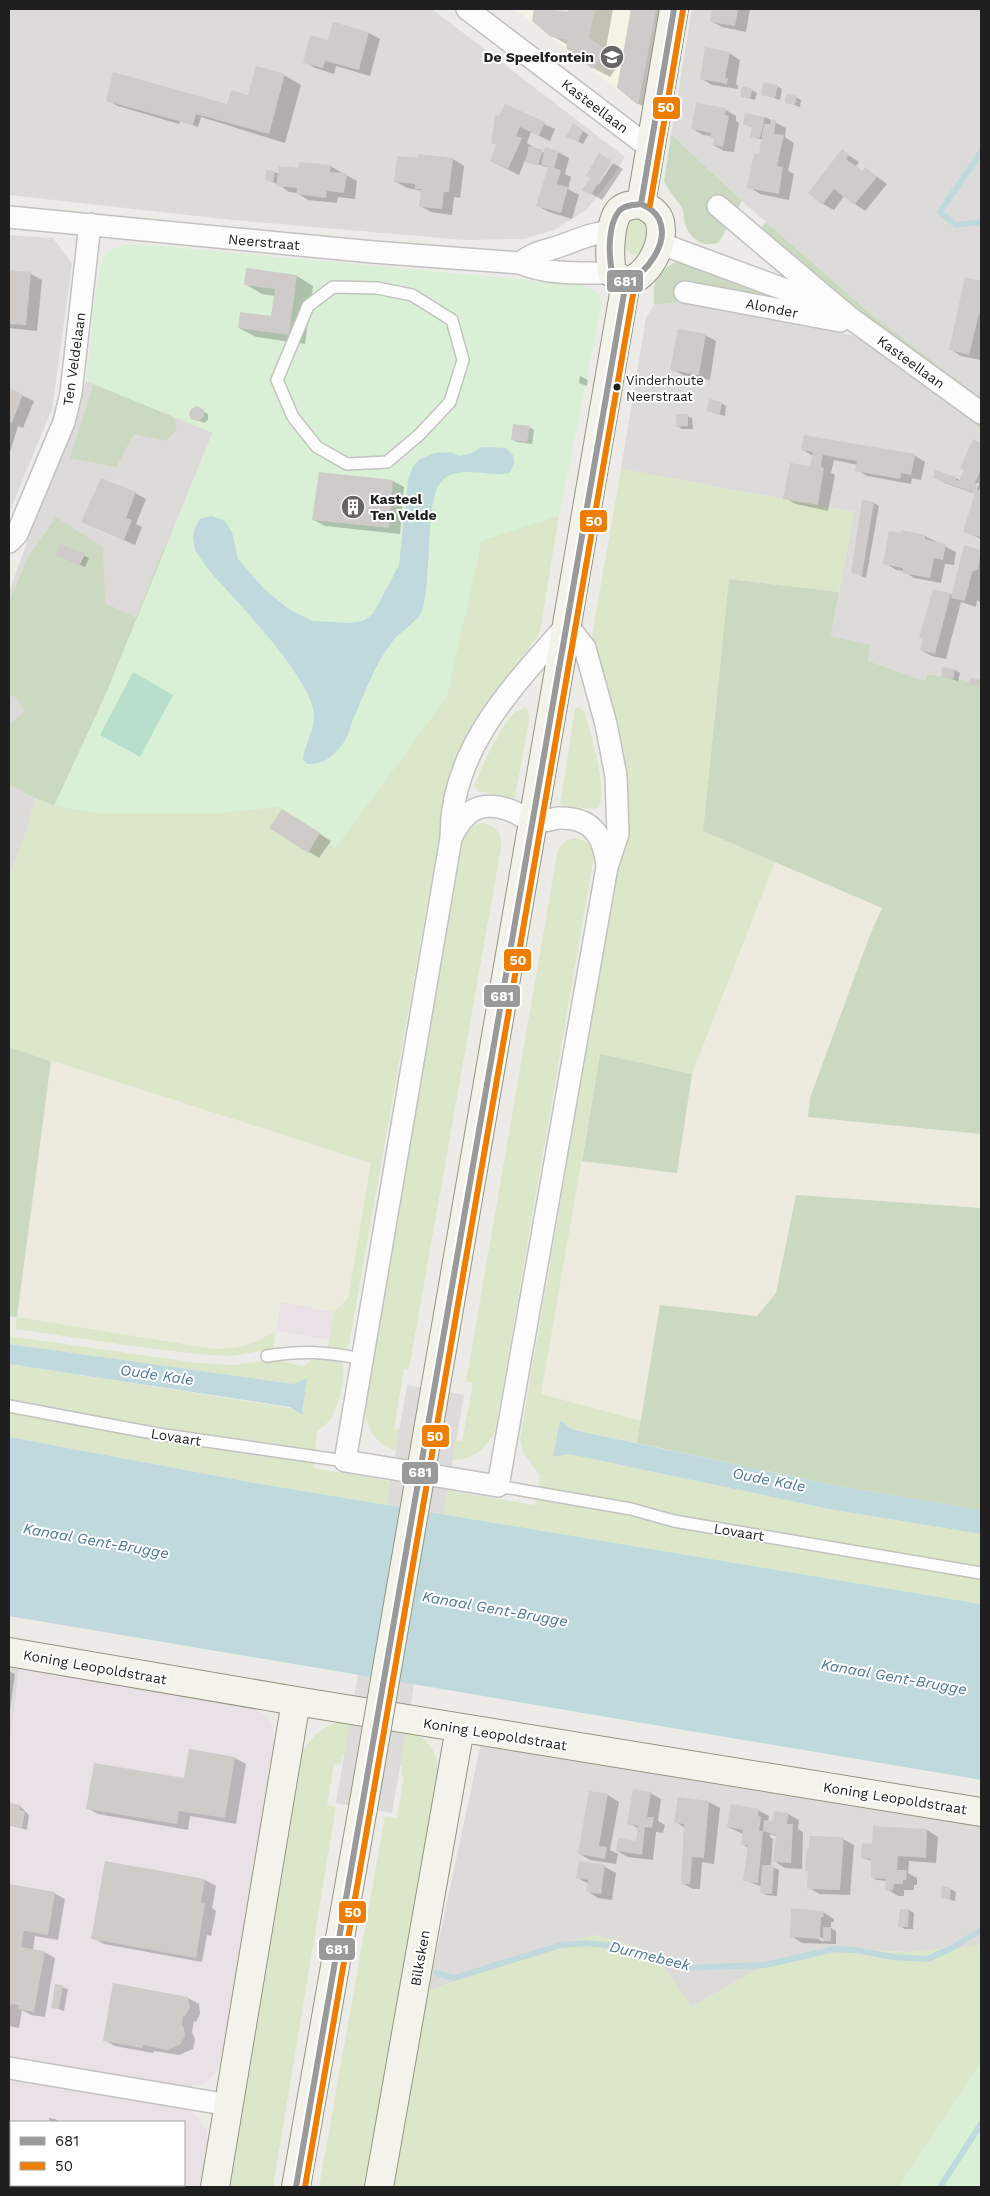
<svg xmlns="http://www.w3.org/2000/svg" width="990" height="2196" font-family="'Work Sans',sans-serif">
<style>
.residential{fill:#dcdbd9}
.industrial{fill:#eae1e7;fill-rule:evenodd}
.education{fill:#f5f3e5}
.farmland{fill:#ecebdd}
.grass{fill:#dce7ca}
.forest{fill:#cbd9c0}
.park{fill:#d9f0d7}
.pitch{fill:#b8dfcb}
.parking{fill:#dddcdb}
.water{fill:#c0d9dd}
.shadow{fill:#0003;fill-rule:evenodd}
.lines{fill:none;stroke-linecap:round;stroke-linejoin:round}
.stream{stroke:#c0d9dd;stroke-width:6}
.building{fill:#cecbc9}
.lane-casing{stroke:#c3c2c0;stroke-width:14}
.street-casing{stroke:#c3c2c0;stroke-width:24}
.secondary-casing{stroke:#959582;stroke-width:30}
.lane{stroke:#fcfcfc;stroke-width:11}
.street{stroke:#fcfcfc;stroke-width:21}
.secondary{stroke:#f3f3eb;stroke-width:28}
.secondary-bridge-casing{stroke:#959582;stroke-width:30;stroke-linecap:butt}
.secondary-bridge{stroke:#f3f3eb;stroke-width:28}
.bus-1-casing{stroke:#fff;stroke-width:10}
.bus-2-casing{stroke:#fff;stroke-width:10}
.bus-1{stroke:#9a9a9a;stroke-width:6}
.bus-2{stroke:#ef7d00;stroke-width:6}
.bus-dot{fill:#1f1f1f;stroke:#fff;stroke-width:2}
.labels{text-anchor:middle;dominant-baseline:central;stroke-width:4;stroke-linejoin:round;paint-order:stroke}
.bus-label{font-size:13px;fill:#1f1f1f;stroke:#fff;text-anchor:start}
.poi-label{font-size:14px;font-weight:bold;fill:#1f1f1f;stroke:#fff;text-anchor:end}
.street-label{font-size:14px;fill:#1f1f1f;stroke:#fff}
.water-label{font-size:15px;font-style:italic;fill:#4e7896;stroke:#fff}
.line-badge{stroke:#fff;stroke-width:2}
.badge-label{font-size:14px;text-anchor:middle;font-weight:bold;fill:#fff}
</style>
<rect width="100%" height="100%" fill="#edebe8"/>
<path class="residential" d="M9,9H432L625,157L612,178L586,210L554,230L523,239L464,240L233,220L9,195Z
M692,9H981V398L871,314L742,201L671,134Z
M9,235L53,238L72,264L52,409L9,513Z
M678,302L861,337L981,429V683L927,674L925,681L868,661L870,645L831,636L854,512L621,469L646,318L654,305Z
M86,381L213,432L104,698L35,799L28,828L9,877V592Z
M9,1662L20,1664L9,1749Z
M484,1729L981,1812V1944L969,1947L907,1952L834,1949L765,1965L691,2007L654,1954L622,1942L593,1935L548,1948L428,1991Z"/>
<path class="industrial" d="M281,1302L334,1312L329,1340L276,1331Z
M20,1664L245,1704L257,1709L269,1719L273,1731L274,1746L223,2058L214,2076L201,2085L185,2087L9,2057V1749Z
M9,2079L183,2108L198,2117L207,2131L208,2149L202,2187H9ZM11,2122H184V2185H11Z"/>
<path class="education" d="M515,9H657L638,106Z"/>
<path class="farmland" d="M775,862L883,908L870,935L811,1098L808,1117L981,1134V1208L796,1195L776,1293L757,1316L660,1305L642,1421L541,1394L582,1161L677,1173L692,1074Z
M51,1061L371,1163L348,1298L334,1312L281,1302L276,1331L262,1339L230,1349H214L17,1317Z"/>
<path class="grass" d="M639,212L651,225L642,252L633,255C616,246 621,237 624,221Z
M621,469L854,512L839,592L729,579L703,831L775,862L692,1074L600,1055L541,1394L642,1421L637,1443L574,1430L553,1457L569,1454L829,1509L981,1534V1604L244,1481L9,1437V1364L290,1408L302,1415L307,1379L294,1384L9,1344V1336L198,1363L234,1365L272,1360L304,1366L317,1356C324,1357 334,1357 340,1361C350,1369 337,1412 329,1421C326,1424 321,1428 317,1431L313,1468L535,1505L540,1476L523,1452L520,1439L623,837L621,763L592,636Z
M559,516L540,632L481,720L448,787L349,1345C343,1352 336,1349 328,1347L334,1312L348,1298L371,1163L9,1047V877L28,828L35,798L54,806L95,813L211,814L279,807L320,833L336,848L447,697L482,540Z
M526,707L530,716L515,797C503,799 491,791 479,792L474,786C478,773 505,719 515,712C518,710 523,709 526,707Z
M579,707L585,712C590,734 609,789 598,808L592,809L560,805L575,709Z
M481,823C495,824 503,834 501,848L409,1369H404L394,1429L462,1441L473,1383L466,1382L557,854C563,832 590,834 594,856L495,1432C476,1465 456,1462 422,1457C389,1451 371,1446 364,1410L463,839L470,828Z
M17,1317L214,1349C238,1349 256,1343 276,1331L273,1349L231,1356L209,1355L147,1348L15,1329Z
M348,1722C383,1726 435,1722 438,1770C438,1778 437,1786 437,1793L366,2187H319L385,1816L397,1818L404,1776L401,1775L402,1766L342,1755L340,1765L334,1764L327,1805L336,1807L273,2187H229L302,1752C315,1733 324,1723 348,1722Z
M593,1935L622,1942L654,1954L691,2007L765,1965L835,1949L907,1952L969,1947L981,1944V2063L899,2187H392L428,1991L548,1948Z"/>
<path class="forest" d="M671,134L742,201L719,242C704,249 690,239 685,224C683,219 685,213 682,208C676,199 669,191 664,182Z
M766,222L871,314L981,398V429L861,337L759,231Z
M676,262H685L788,302L686,280L680,285L678,302L654,305C652,284 656,272 676,262Z
M102,342L173,416L177,429L166,441L134,434L116,467L70,458L92,389Z
M559,516L482,541L447,697L335,849L320,833L279,807L211,814L95,813L54,806L35,798L9,784V725L25,711L14,696H9V603L28,557L56,517L103,547L105,603L136,618L164,548L430,535Z
M729,579L839,592L831,636L870,645L868,661L925,681L927,674L981,683V1134L808,1117L810,1098L870,935L882,908L703,831Z
M9,1047L51,1061L17,1317L9,1316Z
M600,1054L692,1074L677,1173L582,1161Z
M796,1195L981,1208V1510L833,1485L637,1443L660,1305L757,1316L776,1293Z"/>
<path class="park" d="M138,244L581,285L597,292L602,303L559,516L482,541L447,697L335,849L320,833L279,807L211,814L95,813L54,806L104,698L213,433L86,381L98,273C105,248 114,246 138,244Z
M981,2063V2187H899Z"/>
<path class="pitch" d="M133,672L173,695L140,757L100,735Z"/>
<path class="parking" d="M407,1385L464,1395L392,1813L336,1803Z"/>
<path class="water" d="M482,447L506,448L513,455L514,463L510,473C489,478 457,463 441,482C424,501 433,584 421,613C416,622 399,633 392,642C375,664 365,692 354,717C350,726 348,738 342,745C333,757 322,765 307,764L303,759C305,744 313,733 314,718C317,682 232,597 207,568L195,550L193,537L195,527L200,519L211,516L224,520L232,532L238,559L265,590L290,610L313,621L349,623L363,621L373,614L399,565L408,480L413,466L420,459L435,453L451,452L459,456L469,454Z
M9,1344L294,1384L307,1378L302,1415L290,1407L9,1364Z
M560,1421L574,1430L833,1485L981,1510V1534L829,1509L569,1454L553,1457Z
M9,1437L244,1481L981,1604V1780L9,1616Z"/>
<path class="shadow" d="M535,9L568,13L571,9H613L606,48L622,60L610,77L593,68L568,48V45L552,36L533,20Z
M633,9H674L655,113L639,104L618,87Z
M713,9H750L746,32L722,27L711,21Z
M333,24L369,33L380,39L370,76L336,66L334,74L315,68L304,62L329,41Z
M729,53L740,60L736,84L738,86V89L712,85L701,78Z
M284,75L301,85L285,143L201,117L198,127L180,121L179,124L118,106L107,100L228,106L248,97Z
M777,86L782,89L780,100L762,94Z
M752,90L757,93L755,100L741,96Z
M796,97L801,100L800,107L786,102Z
M505,106L555,129L550,141L531,132L527,143L532,146L531,148L545,153L558,152L569,158L565,174L571,177L568,189L579,195L572,219L549,212L538,206L549,168L525,160L519,175L491,161L497,145L500,118Z
M726,110L736,116V121L739,123L734,152L724,151L713,145L715,139L712,136L703,135L693,129Z
M765,117L786,128L785,137L794,143L788,171L794,174L789,200L760,194L749,187L760,155L763,140L751,136L753,127L744,124Z
M578,127L588,135L583,144L573,139Z
M842,151L859,162L856,166L863,172L866,169L887,184L865,211L844,196L834,210L823,204Z
M453,159L464,166L460,198L454,197L452,215L431,212L420,206L422,191L407,188L396,182L419,160Z
M613,163L623,169L602,200L584,189L599,184Z
M330,166L357,181L355,199L338,197L337,203L308,200L297,193L289,192L278,184L266,180L274,172L279,174Z
M247,270L297,276L313,286L305,344L256,337L239,328L272,317L275,296L262,294L245,284Z
M9,272L31,274L42,280L37,331L9,328Z
M966,279L981,282L980,360L961,356L950,349Z
M705,335L716,341L710,380L683,375L672,369Z
M580,376L588,380L587,386L579,383Z
M9,389L34,401L23,428L18,426L9,455Z
M721,403L726,406L725,416L708,411Z
M197,408L208,414V420L204,423L192,418Z
M687,416L692,418L693,429H682L677,426Z
M529,427L534,430L532,444L517,442L512,439Z
M974,441L981,445V539L964,531L979,483H976L973,493L945,483L934,477L956,478L961,481Z
M803,450L914,455L925,462L921,480L912,478L911,484L867,476L857,470L858,465L834,460L831,473L835,475L828,511L796,504L785,498L811,468L813,456Z
M393,481L404,487L400,534L325,526L314,520Z
M135,493L146,499L136,524L142,527L135,545L83,522Z
M874,503L879,506L866,578L852,572Z
M901,535L925,536L956,552L954,565L945,564L941,583L914,578L903,571L896,570L885,563Z
M60,546L89,558L85,567L57,555Z
M965,547L981,551V603L977,600L976,607L961,602L946,659L932,656L921,650L951,594L953,595Z
M955,670L960,673L958,681L942,676Z
M293,816L331,841L319,858L271,828Z
M9,1671L15,1674L10,1709H9Z
M235,1758L246,1764L236,1824L190,1816L188,1830L98,1814L87,1808L185,1780Z
M590,1793L608,1795L619,1802L610,1850L618,1854L616,1864L590,1860L580,1854Z
M650,1793L661,1799L658,1821L665,1825L663,1833L656,1832L653,1860L628,1857L617,1851L637,1843L639,1829L629,1823Z
M679,1798L709,1802L720,1808L714,1864L702,1862L700,1889H693L682,1883L685,1828L676,1822Z
M10,1805L20,1806L29,1815L27,1830L9,1825Z
M758,1810L769,1816L768,1822H772L788,1814L799,1820L798,1829L803,1832L802,1869L785,1868L774,1861L777,1836L770,1834V1837L773,1839L771,1866L779,1870L777,1896L766,1895L761,1892L762,1887L745,1880L749,1848L742,1844L743,1834L728,1827Z
M927,1830L938,1837L936,1863L909,1861L908,1873L917,1878V1885H914V1890H904V1896H898L887,1889V1881L877,1880L872,1877L873,1861L862,1858L873,1845Z
M843,1839L854,1845L850,1895L820,1894L809,1888Z
M106,1862L205,1880L216,1886L212,1908L216,1911L211,1936L207,1935L202,1962L104,1944L93,1938Z
M580,1863L605,1867L616,1873L612,1900L598,1898L587,1891L589,1884L578,1878Z
M9,1886L54,1893L65,1899L58,1940L35,1936L33,1950L44,1952L55,1958L45,2017L31,2015L22,2010L19,2028L9,2026Z
M951,1889L956,1892L955,1901L942,1897Z
M909,1910L914,1913L913,1929H905L900,1926Z
M821,1911L834,1919V1922H831V1928L836,1931V1944L802,1943L791,1936ZM815,1934L824,1939V1942L814,1937Z
M56,1985L68,1989L64,2011L52,2007Z
M188,1998L199,2004L200,2014L196,2022L194,2021L192,2032L195,2040L193,2049L179,2055L154,2051L153,2053L115,2046L104,2040Z
M49,2118L55,2119L61,2122H49Z
M130,2185H175V2187H133L134,2185Z"/>
<g class="lines">
<path class="stream" d="M981,152L940,212L956,225L981,222
M436,1973L454,1978L561,1945L585,1943L615,1946L688,1968L765,1965L835,1949L855,1950L893,1957L927,1959L950,1949L981,1930
M940,2187L981,2124"/>
</g>
<path class="building" d="M534,9L568,11L569,9H595L589,38L606,50L592,69L566,48L568,40L551,37L532,21Z
M631,9H656L638,105L617,88Z
M712,9H738L735,26L710,22Z
M333,22L369,32L359,70L325,61L323,68L303,63L310,35L328,40Z
M705,47L730,52L725,78H728L727,84L700,79Z
M256,66L285,74L269,134L196,114L193,125L106,101L113,72L227,104L231,90L248,95Z
M763,82L778,85L775,98L761,95Z
M742,86L753,89L750,98L740,96Z
M786,94L797,96L795,105L785,103Z
M696,103L726,108L725,115L729,116L723,147L712,145L714,139L710,138L711,133L691,129Z
M505,104L545,122L539,136L520,127L516,136L522,138L508,169L490,161L496,145L491,143L495,115L499,116Z
M745,113L765,117L760,138L750,137L752,126L743,124Z
M771,119L776,120L774,134L784,135L777,166L783,167L779,194L747,188L754,153L759,154L764,124H770Z
M573,123L583,131L578,142L566,137Z
M529,146L543,150L538,166L525,162Z
M545,147L559,151L554,168L561,170L557,184L568,187L561,213L536,206L548,167L541,165Z
M842,149L849,155L846,159L862,171L865,167L877,177L854,205L834,189L822,205L808,193Z
M599,153L612,161L591,195L582,190L590,178L586,176Z
M419,154L453,158L449,192H444L442,209L419,207L421,189H415V184L394,182L397,156L418,158Z
M299,162L331,165L330,172L347,173L344,193L327,191L326,198L296,194L297,188L276,186L279,166L298,168Z
M266,170L275,171L273,182L265,181Z
M246,268L297,275L289,335L238,328L240,312L271,316L275,289L244,285Z
M9,270L31,272L26,325L9,324Z
M965,277L981,281V315L979,314L969,355L949,350Z
M678,329L706,334L699,375L670,370Z
M9,388L23,394L12,423L9,422Z
M709,399L722,402L720,414L707,411Z
M197,406L204,410V417L198,421L191,419L189,414L191,409Z
M676,414H688V426L676,427Z
M513,424L530,426L527,442L511,440Z
M804,435L915,454L911,475L901,473L900,479L855,471L857,461L823,455L821,467L824,468L818,505L783,499L790,463L810,466L813,452L801,450Z
M973,439L981,443V469L975,483L977,484L976,489L979,490L981,485L980,537L963,532L975,493L933,478L935,470L956,477V480L959,481L964,470L960,468Z
M319,472L393,480L389,528L312,520Z
M101,478L136,492L126,518L132,520L124,540L81,522Z
M862,500L874,502L862,576L851,573Z
M901,530L925,535V539L946,544L943,560L934,558L930,578L902,573L903,568L883,564L889,531L900,533Z
M60,544L85,554L80,565L55,555Z
M964,545L981,550L978,569L972,572L965,601L951,598Z
M933,589L951,593L935,654L920,650L923,639L919,638Z
M942,667L955,669L953,679L941,677Z
M970,678L981,680V687L969,685Z
M282,809L320,833L308,853L269,828Z
M189,1749L235,1757L225,1818L179,1811L177,1824L86,1809L94,1763L184,1778Z
M633,1789L651,1792L647,1817H654L652,1828L645,1827L642,1855L616,1851L618,1838L636,1841L638,1826L627,1824Z
M589,1791L608,1794L599,1846L607,1847L605,1859L578,1854Z
M678,1797L709,1801L704,1858L692,1857L690,1884H681L684,1824L674,1823Z
M9,1803L20,1805L19,1810L25,1811L22,1828L9,1825Z
M731,1804L759,1809L758,1816L761,1817L759,1831H763L758,1883L743,1881L748,1845H741L743,1830L727,1827Z
M774,1811L789,1813L787,1824H793L791,1863L773,1862L776,1835L763,1831L764,1820L772,1821Z
M873,1826L927,1829L926,1858L898,1856L897,1870H907L906,1880H903V1884H894L893,1890H885L886,1879L871,1878V1859L861,1858L862,1843L872,1844Z
M810,1836L844,1837L840,1890L807,1889L808,1871H805L807,1849H809Z
M105,1861L205,1879L201,1903H205L196,1958L91,1939Z
M579,1861L605,1865L601,1894L586,1892L588,1880L576,1878Z
M762,1865H774L772,1894L760,1893Z
M9,1884L55,1892L48,1935L24,1931L21,1947L45,1951L34,2012L18,2009L19,2005L11,2004L9,2013Z
M942,1886L951,1888L950,1899L941,1898Z
M791,1908L824,1911L823,1917H821L820,1939L790,1937Z
M900,1909H909L908,1927H898Z
M823,1927H831V1941H823Z
M113,1983L188,1997L190,2008L185,2016H183L182,2025L184,2028L185,2036L180,2045L167,2050L143,2045L142,2048L103,2041Z
M55,1984L63,1985L59,2009L51,2008Z"/>
<g class="lines">
<g class="lane-casing">
<path id="lane" d="M333,287L377,288L412,295L452,320L463,360L450,402L419,435L387,462L347,464L317,447L293,417L277,380L308,306Z
M267,1356C304,1350 327,1352 363,1359
M9,1406L158,1434L345,1461
M498,1486L631,1509L674,1521L981,1573"/>
</g>
<g class="street-casing">
<path id="street" d="M467,9L650,148
M718,206L849,317L981,413
M9,217L373,252L520,263C548,275 581,273 612,273
M659,243L827,305
M520,263C536,251 543,252 560,246C580,239 591,233 613,231
M685,292L840,321
M9,542L17,534L64,422L71,393L90,224
M567,625L585,648L606,724L616,776L618,834L607,867L498,1486L345,1461L451,838C450,750 512,687 567,625Z
M451,838C464,810 481,799 512,811C519,814 525,819 533,821C541,823 551,819 559,818C592,817 604,836 607,866
M9,2068L229,2105"/>
</g>
<g class="secondary-casing">
<path id="secondary" d="M641,204C649,208 658,213 660,222C665,246 648,276 626,282L612,273C609,258 609,224 619,211C625,205 633,205 641,204Z
M641,204L674,9
M435,1390L626,282
M9,1652L296,1701L981,1812
M215,2187L296,1701
M296,2187L363,1808
M379,2187L460,1728"/>
</g>
<use href="#lane" class="lane"/>
<use href="#street" class="street"/>
<use href="#secondary" class="secondary"/>
<g class="secondary-bridge-casing">
<path id="secondary-bridge" d="M363,1808L435,1390"/>
</g>
<use href="#secondary-bridge" class="secondary-bridge"/>
<g class="bus-1-casing">
<path id="bus-1" d="M641,204C648,207 655,211 659,219C670,243 647,273 626,282L612,273C609,256 607,226 619,211C624,205 634,205 641,204Z
M641,204L674,9
M296,2187L626,282"/>
</g>
<g class="bus-2-casing">
<path id="bus-2" d="M650,205L683,10
M305,2187L635,283"/>
</g>
<use href="#bus-1" class="bus-1"/>
<use href="#bus-2" class="bus-2"/>
</g>
<defs>
<g id="school-disc" transform="scale(1.25)"><circle r="9.5" fill="#676665" stroke="#fff"/><path d="M0-5L7-2L0 1L-7-2ZM-4 1L0 2.5L4 1V4Q0 6-4 4Z" fill="#fff"/></g>
<g id="building-disc" transform="scale(1.25)"><circle r="9.5" fill="#676665" stroke="#fff"/><path d="M-4-6H4V6H1V3H-1V6H-4ZM-2.5-4.3h1.7v1.8h-1.7ZM.8-4.3h1.7v1.8H.8ZM-2.5-1h1.7V.8h-1.7ZM.8-1h1.7V.8H.8Z" fill="#fff"/></g>
</defs>
<g fill-rule="evenodd">
<use href="#school-disc" x="612" y="57"/>
<use href="#building-disc" x="353" y="507"/>
</g>
<circle class="bus-dot" cx="617" cy="387" r="4.5"/>
<g class="labels">
<g class="bus-label">
<text x="626" y="380">Vinderhoute<tspan x="626" dy="16">Neerstraat</tspan></text>
</g>
<g class="poi-label">
<text x="594" y="57">De Speelfontein</text>
<text x="370" y="499" text-anchor="start">Kasteel<tspan x="370" dy="16">Ten Velde</tspan></text>
</g>
<g class="street-label">
<text transform="translate(595 106) rotate(37)">Kasteellaan</text>
<text transform="translate(264 242) rotate(5)">Neerstraat</text>
<text transform="translate(772 308) rotate(11)">Alonder</text>
<text transform="translate(74 359) rotate(-82)">Ten Veldelaan</text>
<text transform="translate(911 362) rotate(36)">Kasteellaan</text>
<text transform="translate(176 1437) rotate(9)">Lovaart</text>
<text transform="translate(739 1532) rotate(9)">Lovaart</text>
<text transform="translate(95 1667) rotate(10)">Koning Leopoldstraat</text>
<text transform="translate(495 1734) rotate(9)">Koning Leopoldstraat</text>
<text transform="translate(895 1798) rotate(9)">Koning Leopoldstraat</text>
<text transform="translate(420 1958) rotate(-80)">Bilksken</text>
</g>
<g class="water-label">
<text transform="translate(157 1375) rotate(8)">Oude Kale</text>
<text transform="translate(769 1480) rotate(11)">Oude Kale</text>
<text transform="translate(96 1541) rotate(10)">Kanaal Gent-Brugge</text>
<text transform="translate(495 1609) rotate(10)">Kanaal Gent-Brugge</text>
<text transform="translate(894 1677) rotate(10)">Kanaal Gent-Brugge</text>
<text transform="translate(650 1956) rotate(14)">Durmebeek</text>
</g>
</g>
<g class="line-badge">
<rect x="652" y="96" width="29" height="24" rx="5" fill="#ef7d00"/>
<rect x="606" y="269" width="38" height="24" rx="5" fill="#9a9a9a"/>
<rect x="579" y="509" width="29" height="24" rx="5" fill="#ef7d00"/>
<rect x="503" y="948" width="29" height="24" rx="5" fill="#ef7d00"/>
<rect x="483" y="984" width="38" height="24" rx="5" fill="#9a9a9a"/>
<rect x="421" y="1424" width="29" height="24" rx="5" fill="#ef7d00"/>
<rect x="401" y="1461" width="38" height="24" rx="5" fill="#9a9a9a"/>
<rect x="338" y="1900" width="29" height="24" rx="5" fill="#ef7d00"/>
<rect x="318" y="1937" width="38" height="24" rx="5" fill="#9a9a9a"/>
</g>
<g class="badge-label">
<text x="666" y="112">50</text>
<text x="625" y="286">681</text>
<text x="594" y="526">50</text>
<text x="518" y="965">50</text>
<text x="502" y="1001">681</text>
<text x="435" y="1441">50</text>
<text x="420" y="1477">681</text>
<text x="353" y="1917">50</text>
<text x="337" y="1954">681</text>
</g>
<rect width="990" height="2196" fill="none" stroke="#1f1f1f" stroke-width="20"/>
<rect x="10" y="2121" width="175" height="65" fill="#ffffff" stroke="#a5a5a5"/>
<rect x="20" y="2137" width="25" height="8" fill="#9a9a9a" stroke="#a5a5a5"/>
<text x="55" y="2146" font-size="15" fill="#1f1f1f">681</text>
<rect x="20" y="2162" width="25" height="8" fill="#ef7d00" stroke="#a5a5a5"/>
<text x="55" y="2171" font-size="15" fill="#1f1f1f">50</text>
</svg>
